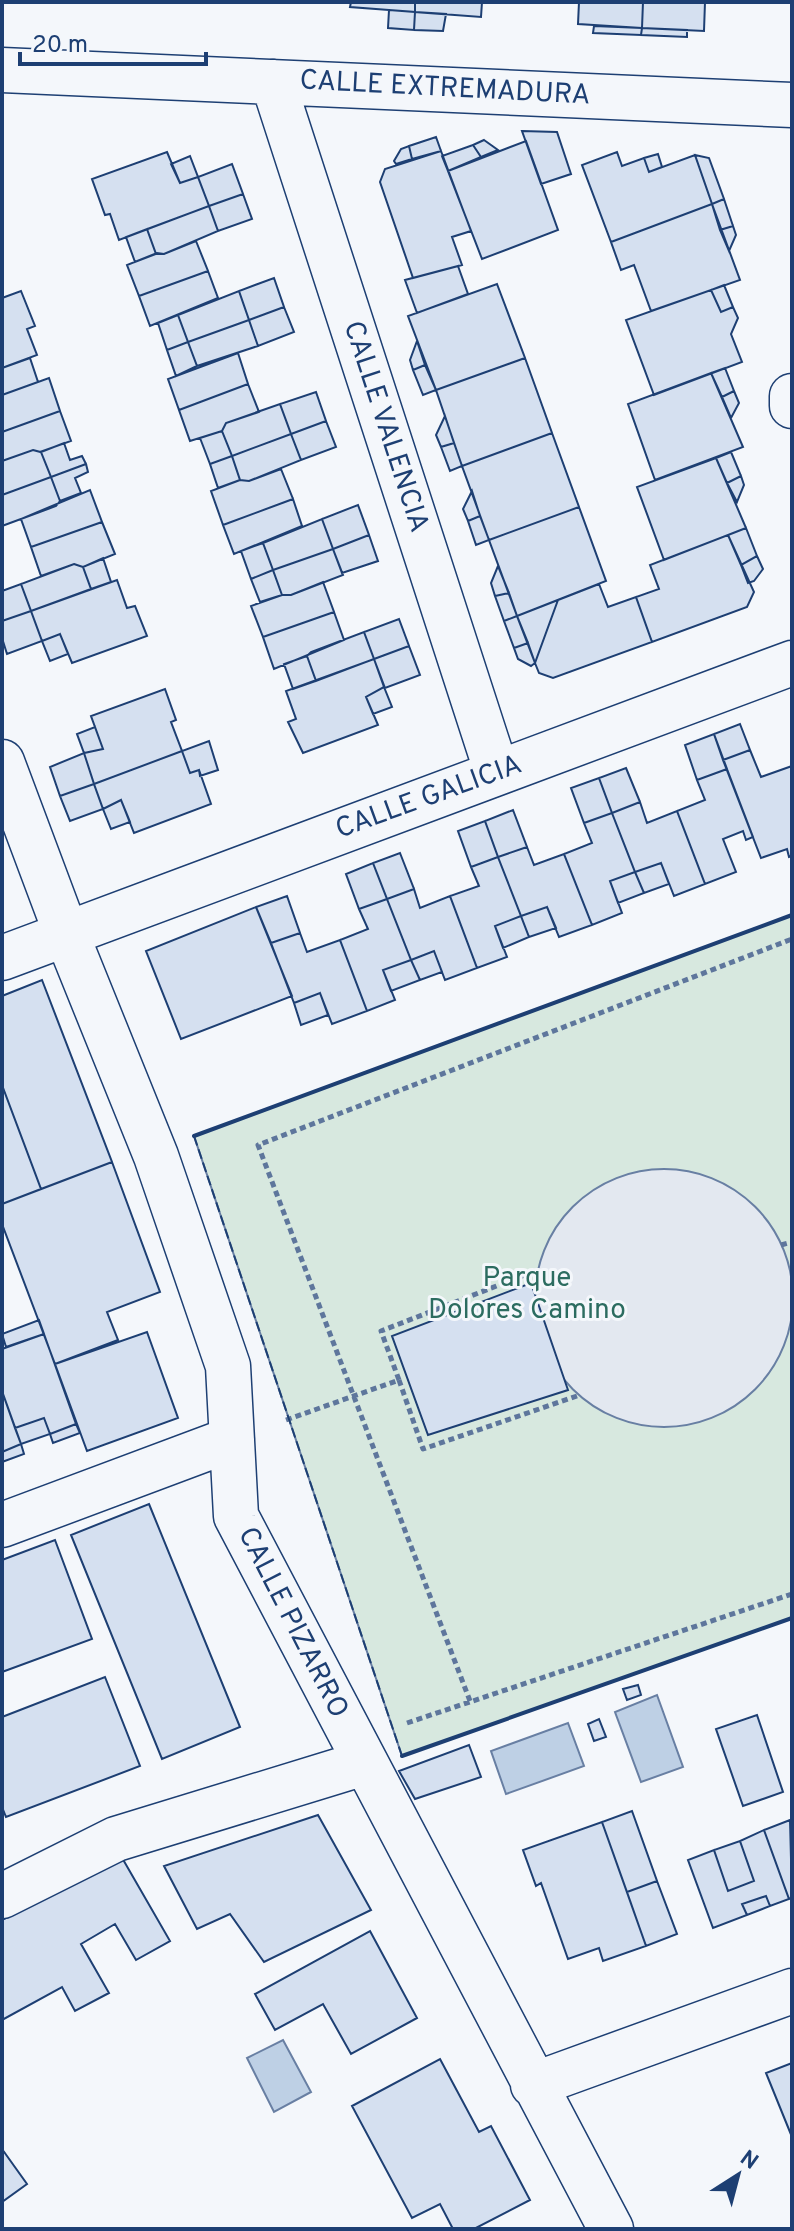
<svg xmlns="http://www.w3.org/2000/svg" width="794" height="2231" font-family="Overpass,sans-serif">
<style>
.green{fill:#d7e8df;stroke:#687fa3;stroke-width:2}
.parking{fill:#e3e8f0;stroke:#687fa3;stroke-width:2}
.water{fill:#bed0e5;stroke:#687fa3;stroke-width:2}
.building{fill:#d5e0f0;stroke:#1d3f73;stroke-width:2}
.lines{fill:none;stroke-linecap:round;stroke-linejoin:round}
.street-casing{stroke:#1d3f73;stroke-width:47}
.path{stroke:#5e769c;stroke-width:5;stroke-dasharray:6 4;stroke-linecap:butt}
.street{stroke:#f4f7fb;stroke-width:44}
.fence{stroke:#1d3f73;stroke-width:2;stroke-dasharray:10 4;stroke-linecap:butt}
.wall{stroke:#1d3f73;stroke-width:4}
.labels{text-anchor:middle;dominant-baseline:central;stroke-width:6;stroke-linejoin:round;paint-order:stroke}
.street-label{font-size:28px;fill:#1d3f73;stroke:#f4f7fb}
.park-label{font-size:28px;fill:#2c6c60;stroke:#f4f7fb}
</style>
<rect width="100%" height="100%" fill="#f4f7fb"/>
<path class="green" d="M792,915V1618L402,1756L194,1136Z"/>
<path class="parking" d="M535 1298a129 129 0 1 1 258 0a129 129 0 1 1-258 0Z"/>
<path class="water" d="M657,1695L683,1767L641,1782L615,1712Z
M568,1723L584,1766L506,1794L491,1751Z
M283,2040L311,2092L274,2112L247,2058Z"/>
<path class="building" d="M351,2H415V12L350,7Z
M415,2H482L481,17L415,12Z
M579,2H643L642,28L578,24Z
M643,2H705L704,31L642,28Z
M389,10L415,12L414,30L388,28Z
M415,12L446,14L443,31L414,30Z
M594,26L642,28L641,35L593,33Z
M642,28L687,30V37L641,35Z
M522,131L557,132L571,174L541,184Z
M436,137L441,151L412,159L409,146Z
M484,140L498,150L481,157L473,145Z
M526,141L558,230L482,259L448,171Z
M473,145L481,157L448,171L442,156Z
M409,146L412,159L396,164L394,161L401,149Z
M441,151L471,231L452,237L462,265L413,278L380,182L385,169Z
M167,152L180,183L198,177L209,206L119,240L110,214L105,215L92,179Z
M617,152L622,166L644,158L649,172L695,155L712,204L611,242L582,165Z
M658,154L662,167L649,172L644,158Z
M695,155L709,158L724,199L712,204Z
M190,156L198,177L180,183L171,164Z
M232,164L243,194L209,206L198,177Z
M243,194L252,219L218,231L209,206Z
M724,199L733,226L720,230L712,204Z
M712,204L740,280L651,311L634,265L621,270L611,242Z
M209,206L218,231L164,254H156L147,229Z
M733,226L736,235L729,251L720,230Z
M147,229L156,254L135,262L126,237Z
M196,241L208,271L139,296L127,265L157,253L164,254Z
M458,266L468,294L417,313L405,280Z
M208,271L218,298L150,326L139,296Z
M274,278L284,307L249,320L239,291Z
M497,284L525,358L436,390L408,316Z
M724,285L733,307L721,312L711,290Z
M711,290L721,312L733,307L738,318L731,334L742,362L654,395L626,320Z
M21,291L35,326L27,329L37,355L2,368V298Z
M239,291L249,320L188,342L178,315Z
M284,307L294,332L258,346L249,320Z
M178,315L188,342L167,350L158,323Z
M249,320L258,346L197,366L188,342Z
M417,341L425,365L413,370L410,360Z
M188,342L197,366L176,376L167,350Z
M238,353L248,384L179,410L168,379Z
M30,358L38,382L2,395V368Z
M525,358L552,433L462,466L436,390Z
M425,365L436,390L423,395L413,370Z
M725,368L734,391L722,397L711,373Z
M711,373L743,447L655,480L628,404Z
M49,378L60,411L2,432V395Z
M248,384L259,412L226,423L222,431L190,441L179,410Z
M734,391L739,403L731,418L722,397Z
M316,392L326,421L291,434L280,404Z
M280,404L291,434L232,456L222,431L226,423Z
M60,411L71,441L40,452L33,450L2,461V432Z
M445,416L454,443L441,447L436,435Z
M326,421L336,447L301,460L291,434Z
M222,431L232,456L210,464L200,438Z
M552,433L579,507L489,540L462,466Z
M291,434L301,460L249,481L240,480L232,456Z
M64,443L70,460L82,456L86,464L51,477L41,452Z
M454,443L462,466L450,471L441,447Z
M33,450L41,452L51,477L2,495V461Z
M731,452L741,476L727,483L716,458Z
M232,456L240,480L218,488L210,464Z
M716,458L746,528L664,560L637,487Z
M86,464L88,472L75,478L81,493L60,501L51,477Z
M281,469L293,499L223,525L211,491L240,480L249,481Z
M741,476L744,485L737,502L727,483Z
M51,477L60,501L56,506L2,526V495Z
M90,490L102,522L31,547L21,519Z
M472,491L480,516L468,521L463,509Z
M293,499L302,526L234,554L223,525Z
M358,505L369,535L333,549L322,519Z
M579,507L606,581L517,616L489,540Z
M480,516L489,540L476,545L468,521Z
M322,519L333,549L273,570L263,543Z
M102,522L115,554L83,567L74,564L41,576L31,547Z
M746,528L757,556L741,565L728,535Z
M369,535L378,561L342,573L333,549Z
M728,535L754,592L747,607L652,642L636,597L659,589L650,565Z
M263,543L273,570L251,579L241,551Z
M333,549L343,575L291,595H282L273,570Z
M757,556L763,569L754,581L748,583L741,565Z
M103,558L111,582L91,589L83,567Z
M74,564L83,567L91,589L31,611L21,584Z
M498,566L509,593L495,596L491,583Z
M273,570L282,595L260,602L251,579Z
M117,580L127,608L135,606L147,636L72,663L60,634L42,641L31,611Z
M323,582L334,612L263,637L251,606L282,595H291Z
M21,584L31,611L2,621V591Z
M599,584L608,607L636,597L652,642L553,678L539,673L535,663L558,600Z
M509,593L517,616L504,621L495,596Z
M558,600L535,663L517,616Z
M31,611L42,641L7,654L2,638V621Z
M334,612L344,640L274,669L263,637Z
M517,616L528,643L514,648L504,621Z
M399,619L409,646L374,659L364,632Z
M364,632L374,659L316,681L307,656L311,652Z
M60,634L68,654L50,661L42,641Z
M528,643L535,663L531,666L518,659L514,648Z
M409,646L420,675L385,688L374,659Z
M307,656L316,681L293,689L284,664Z
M374,659L384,687L366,697L378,725L303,753L288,722L296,719L286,691Z
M384,687L392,707L373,714L366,697Z
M165,689L176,720L171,722L182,751L94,784L84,753L103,749L91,716Z
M740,724L750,750L723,760L714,734Z
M95,727L103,749L84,753L77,734Z
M714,734L727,769L697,780L685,745Z
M209,741L218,770L200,776L199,770L190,773L182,751Z
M750,750L761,777L792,766V856L789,857L787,849L761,858L723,760Z
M182,751L190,773L199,770L211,804L134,833L121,800L103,809L94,784Z
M84,753L94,784L60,796L50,767Z
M626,768L640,802L612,813L599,778Z
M727,769L753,837L746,840L743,831L723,839L736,872L705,884L677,811L705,800L697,780Z
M599,778L612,813L584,823L571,788Z
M94,784L103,809L70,821L60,796Z
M121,800L130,822L111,829L103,809Z
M640,802L647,823L677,811L705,884L674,896L661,863L635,872L612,813Z
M513,810L527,847L498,857L485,821Z
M612,813L635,872L610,881L622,913L592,925L564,854L592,843L584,823Z
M485,821L498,857L471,867L458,831Z
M527,847L534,865L564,854L592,925L559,937L547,907L521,916L498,857Z
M400,853L414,889L387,899L373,863Z
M498,857L521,916L495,926L507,957L477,968L450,896L479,886L471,867Z
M373,863L387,899L359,909L346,874Z
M661,863L669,884L644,893L635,872Z
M635,872L644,893L618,903L610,881Z
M414,889L420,908L450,896L477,968L445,980L434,951L411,960L387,899Z
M287,896L300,933L271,943L256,907Z
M387,899L411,960L383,970L395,1000L367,1011L340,940L368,929L359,909Z
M256,907L292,996L181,1039L146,951Z
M547,907L556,928L529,937L521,916Z
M521,916L529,937L503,948L495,926Z
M300,933L307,952L340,940L367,1011L332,1024L320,993L294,1003L271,943Z
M434,951L442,972L420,980L411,960Z
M411,960L420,980L391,991L383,970Z
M42,980L112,1162L41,1189L2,1085V996Z
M320,993L328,1015L301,1025L294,1003Z
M2,1085L41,1189L2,1204Z
M112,1162L160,1292L107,1312L118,1340L55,1364L2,1224V1204Z
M531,1283L568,1390L428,1435L392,1336Z
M39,1320L44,1334L6,1347L2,1334Z
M147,1332L178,1418L87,1451L55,1364Z
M44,1334L76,1424L50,1434L44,1418L15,1428L2,1391V1349Z
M2,1391L21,1444L2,1452Z
M44,1418L50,1434L21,1444L15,1428Z
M76,1424L80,1433L53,1443L50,1434Z
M21,1444L24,1454L2,1462V1452Z
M149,1504L240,1727L162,1759L71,1535Z
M55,1540L92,1639L2,1672V1560Z
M105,1677L140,1766L6,1817L2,1807V1717Z
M638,1685L641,1695L627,1700L623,1689Z
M757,1715L783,1792L743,1806L716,1729Z
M599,1719L606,1737L594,1741L588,1724Z
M469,1745L481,1777L415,1799L399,1771Z
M632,1811L657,1881L627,1892L602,1822Z
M318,1815L371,1910L264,1962L230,1914L197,1929L164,1866Z
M790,1820L792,1898L789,1899L764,1830Z
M602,1822L646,1946L603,1961L599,1948L568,1959L541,1883L536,1886L523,1850Z
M764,1830L789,1899L770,1906L766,1896L742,1904L747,1915L713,1928L688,1860L714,1850L728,1891L754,1881L740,1841Z
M740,1841L754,1881L728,1891L714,1850Z
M121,1856L170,1941L136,1960L115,1924L81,1944L109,1993L75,2011L62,1987L2,2020V1920Z
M657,1881L677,1934L646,1946L627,1892Z
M766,1896L770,1906L747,1915L742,1904Z
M370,1931L417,2018L351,2054L323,2004L275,2030L255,1994Z
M440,2059L479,2132L491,2126L530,2200L474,2229H453L440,2204L412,2218L352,2106Z
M792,2063V2137L766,2073Z
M2,2149L27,2184L2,2202Z"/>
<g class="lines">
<g class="street-casing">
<path id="street" d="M2,70L792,105
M273,82L497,773
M792,396V406
M2,762L66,933L156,1156L228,1366L236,1516L611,2229
M2,958L792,663
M2,1525L232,1439
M2,1896L116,1839L364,1763
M533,2085L792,1991"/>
</g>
<path class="path" d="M781,1245L792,1242
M399,1380L423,1449L577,1396
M286,1420L399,1380L381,1331L535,1271
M470,1701L258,1145L792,939
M407,1723L792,1594"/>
<use href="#street" class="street"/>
<path class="fence" d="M194,1136L402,1756"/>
<path class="wall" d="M194,1136L792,915
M402,1756L792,1618"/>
</g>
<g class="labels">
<g class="street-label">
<text transform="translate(445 89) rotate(3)">CALLE EXTREMADURA</text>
<text transform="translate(385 427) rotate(72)">CALLE VALENCIA</text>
<text transform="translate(429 798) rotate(-20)">CALLE GALICIA</text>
<text transform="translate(292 1623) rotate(63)">CALLE PIZARRO</text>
</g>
<g class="park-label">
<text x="527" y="1279">Parque<tspan x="527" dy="32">Dolores Camino</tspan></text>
</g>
</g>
<rect width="794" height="2231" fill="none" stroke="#1d3f73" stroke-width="8"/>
<g transform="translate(738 2175) rotate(36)" stroke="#f4f7fb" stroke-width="6" paint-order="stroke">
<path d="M0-6L14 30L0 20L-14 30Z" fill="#1d3f73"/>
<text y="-12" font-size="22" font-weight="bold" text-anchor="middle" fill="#1d3f73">N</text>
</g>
<path d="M20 52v12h186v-12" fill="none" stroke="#1d3f73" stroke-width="4"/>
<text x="32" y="52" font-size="24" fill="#1d3f73" stroke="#f4f7fb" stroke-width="6" paint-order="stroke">20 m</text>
</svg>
